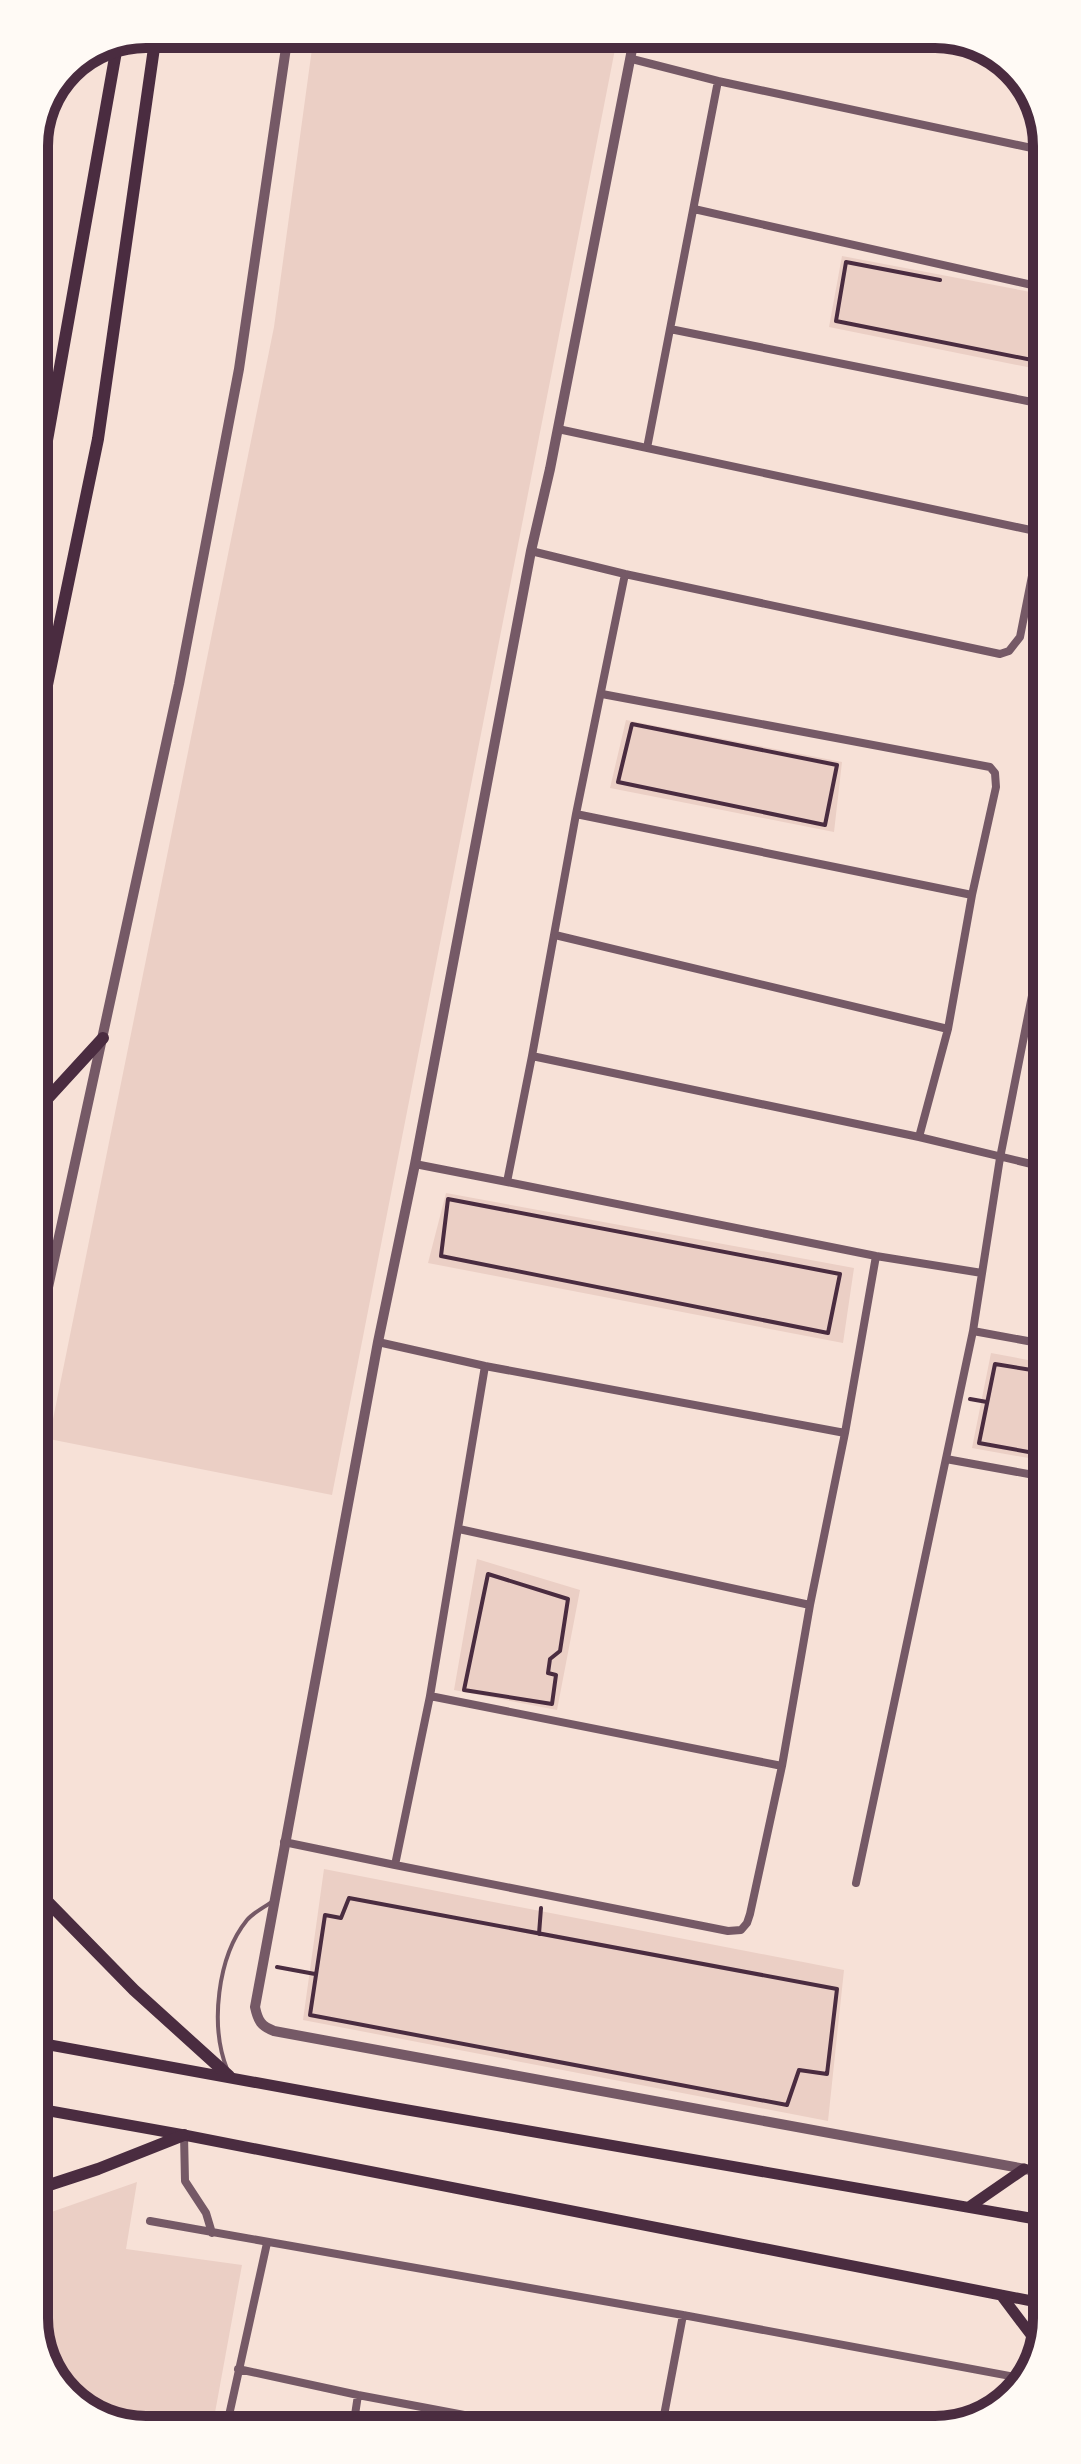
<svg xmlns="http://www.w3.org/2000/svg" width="1081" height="2464" font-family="Lato,sans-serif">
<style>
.green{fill:#ebcfc5}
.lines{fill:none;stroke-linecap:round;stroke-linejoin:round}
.path{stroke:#4a2c40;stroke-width:4}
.service{stroke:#755966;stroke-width:4}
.minor{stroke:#755966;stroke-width:8}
.tertiary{stroke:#755966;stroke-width:10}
.secondary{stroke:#4a2c40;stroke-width:11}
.primary{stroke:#4a2c40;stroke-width:12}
.rim{fill:none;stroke:#4a2c40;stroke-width:10}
</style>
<rect width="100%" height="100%" fill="#f7e1d7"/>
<path class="green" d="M314,34H618L332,1495L49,1439L274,327Z
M842,256L1041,294L1042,370L829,327Z
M626,720L842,762L834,832L610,788Z
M446,1193L854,1268L843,1343L428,1263Z
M991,1353L1044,1363L1045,1461L972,1448Z
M477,1559L580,1590L557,1710L454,1690Z
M324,1869L844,1970L828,2121L303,2020Z
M137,2182L126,2249L242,2265L212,2429L139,2430L78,2406L40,2354V2216Z"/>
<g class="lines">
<path class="path" d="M940,280L846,262L836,321L1042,362
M632,724L837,765L825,825L618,782Z
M448,1199L840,1274L828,1333L441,1256Z
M1044,1372L995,1364L979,1443L1045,1455
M970,1399L987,1402
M488,1574L568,1599L560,1651L550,1659L548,1673L556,1675L552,1704L464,1690Z
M349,1898L837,1989L827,2074L799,2070L787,2105L310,2015L325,1915L341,1918Z
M539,1934L541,1908
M277,1967L315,1974"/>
<path class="service" d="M227,2069C210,2026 217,1957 247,1920C253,1913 264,1907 272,1902"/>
<path class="minor" d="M632,59L718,81L647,448
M718,81L1041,150
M694,209L1041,287
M670,329L1042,404
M558,429L1040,532
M531,551L625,574L1000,654L1009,651L1020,637L1042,525
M576,814L972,895L996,787L995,773L990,767L602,694
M555,935L948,1029
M532,1056L919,1137L1044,1167
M919,1137L948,1029L972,895
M415,1164L507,1182L532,1056L576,814L625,574
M507,1182L876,1256L982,1273
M973,1331L1044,1344
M845,1433L876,1256
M946,1459L1045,1477
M459,1529L810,1605
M430,1696L485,1366
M284,1842L395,1865L430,1696L782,1766L810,1605L845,1433L485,1366L378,1342
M395,1865L728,1931L741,1930L747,1923L750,1914L782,1766
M856,1883L973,1331L1000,1158L1043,940
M184,2135L185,2181L206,2213L212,2233
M150,2221L683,2315L1026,2379
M238,2369L358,2395L528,2427
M662,2426L683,2315
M353,2428L358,2395
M226,2429L267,2243"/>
<path class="tertiary" d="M635,34L550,469L531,551L415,1164L378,1342L255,2007C258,2021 261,2026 274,2031L1047,2173
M37,1338L179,684L239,369L288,34"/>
<path class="secondary" d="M39,2043L379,2105L1047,2221
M39,2109L184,2135L1047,2304
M969,2207L1024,2169
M1001,2295L1038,2344"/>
<path class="primary" d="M35,508L117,46
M36,738L98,439L156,34
M37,1110L103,1038
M39,1893L134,1990L229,2076
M40,2188L98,2169L184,2135"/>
</g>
<path d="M0 0H1081V2464H0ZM146 48H935A98 98 0 0 1 1033 146V2318A98 98 0 0 1 935 2416H146A98 98 0 0 1 48 2318V146A98 98 0 0 1 146 48Z" fill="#fffaf5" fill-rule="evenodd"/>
<path class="rim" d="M146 48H935A98 98 0 0 1 1033 146V2318A98 98 0 0 1 935 2416H146A98 98 0 0 1 48 2318V146A98 98 0 0 1 146 48Z"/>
</svg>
